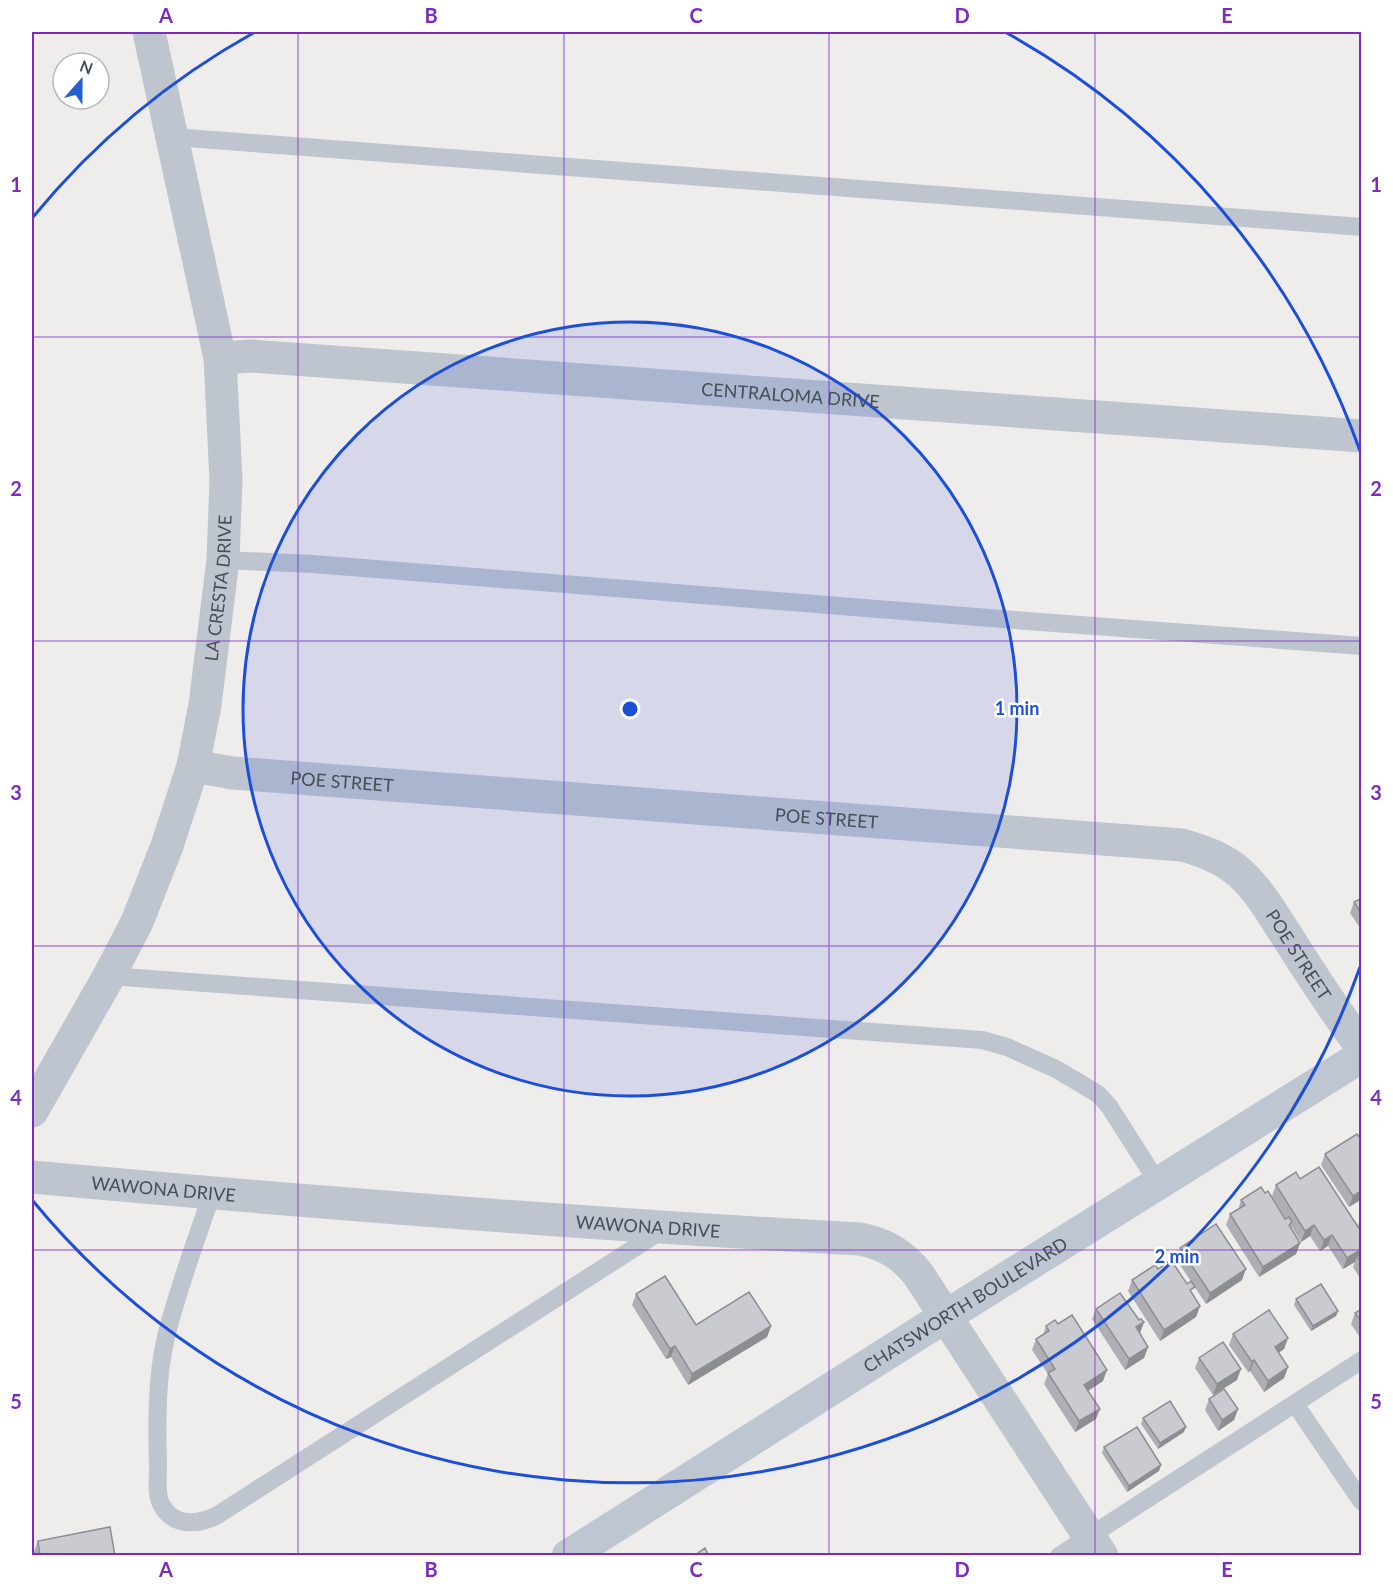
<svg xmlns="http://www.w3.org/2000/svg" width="1393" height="1587" font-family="Lato,sans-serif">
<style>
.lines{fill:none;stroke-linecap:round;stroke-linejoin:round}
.lane{stroke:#bec5ce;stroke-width:18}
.street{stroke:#bec5ce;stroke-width:33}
.secondary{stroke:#bec6d2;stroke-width:33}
.wall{fill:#aeafb4}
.shaded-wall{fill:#8d8e92}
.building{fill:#cacbd1;stroke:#8d8e92;stroke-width:1.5}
.grid{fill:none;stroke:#7b2cbf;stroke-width:1.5;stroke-opacity:0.55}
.ring{fill:none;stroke:#1d4ed8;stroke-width:3}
.labels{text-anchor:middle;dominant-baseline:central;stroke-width:5;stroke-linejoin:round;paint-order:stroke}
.street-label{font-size:18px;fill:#464e58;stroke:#fff}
.centre{fill:#1d4ed8;stroke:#fff;stroke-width:3}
.ring-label{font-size:18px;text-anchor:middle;font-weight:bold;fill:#1d4ed8;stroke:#fff;stroke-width:5;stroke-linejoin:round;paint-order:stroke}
.neatline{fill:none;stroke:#7b2cbf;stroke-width:2}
.grid-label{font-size:20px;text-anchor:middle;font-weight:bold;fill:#7b2cbf}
</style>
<rect width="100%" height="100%" fill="#efecec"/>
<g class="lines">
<path class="lane" d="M173,137L1362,227
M223,560L313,564L1027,621L1362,646
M109,976L982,1040L1007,1047L1056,1069L1098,1094L1109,1106L1158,1183
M212,1193C196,1241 178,1288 166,1337C156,1379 157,1425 158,1468C158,1479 156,1494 161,1504C173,1527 197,1525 216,1516L664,1229
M1295,1404L1362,1502
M1059,1556L1362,1360"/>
<g class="street">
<path id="s1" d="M220,358L251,356L1362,436"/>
<path id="s2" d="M193,766L233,773L1182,845C1203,851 1223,858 1240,873C1261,892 1276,920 1292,944C1314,979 1337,1014 1362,1047"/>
<path id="s3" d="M32,1111L109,976L137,922L167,846L193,766L205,705L223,560L226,480L220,358L149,32"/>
<path id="s4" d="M32,1177C307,1202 583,1224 860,1239C885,1244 902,1254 918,1274L1102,1556"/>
</g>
<path class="secondary" id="s5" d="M568,1556L946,1316L1362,1056"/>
</g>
<path class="wall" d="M1362,898V931L1350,913L1354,902Z
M1362,1141V1199L1349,1207L1321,1165L1325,1154Z
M1300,1179L1362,1233V1281L1353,1267L1355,1262L1343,1269L1328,1246L1320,1251L1310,1236L1301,1242L1291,1226L1290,1227L1300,1243L1296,1254L1259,1277L1226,1225L1230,1214L1238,1210L1241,1200L1265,1193L1285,1219H1286L1272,1196L1276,1185Z
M1362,1214V1231L1358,1225Z
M1180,1248L1242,1280L1206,1304L1176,1259Z
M1158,1269L1192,1294L1200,1306L1196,1317L1160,1341L1128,1291L1132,1280Z
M636,1294L696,1325L771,1326L767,1337L688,1385L671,1357L666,1359L632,1305Z
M1296,1299L1338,1311L1336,1316L1311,1331L1294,1305Z
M1096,1309L1144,1322L1140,1333L1148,1347L1144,1358L1125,1370L1092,1319Z
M1362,1309L1361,1339L1351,1324L1355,1313Z
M1046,1326L1103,1381L1088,1391L1096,1419L1075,1432L1044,1384L1048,1374L1032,1350L1036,1339L1043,1335Z
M1233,1334L1288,1338L1284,1349L1278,1353L1288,1367L1284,1378L1264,1392L1250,1371L1248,1372L1229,1345Z
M1199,1358L1237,1380L1213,1395L1195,1368Z
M1209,1399L1238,1409L1234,1420L1218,1431L1205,1410Z
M1143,1418L1184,1432L1158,1449L1141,1424Z
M1104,1447L1161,1465L1159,1471L1127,1492L1102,1453Z
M38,1541L115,1556H34V1551Z"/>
<path class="shaded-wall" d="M1362,1190V1199L1349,1207L1353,1196Z
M1314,1225L1310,1236L1301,1242L1305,1231Z
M1332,1235L1328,1246L1320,1251L1324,1240Z
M1300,1243L1296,1254L1259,1277L1263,1267Z
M1362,1249V1258L1357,1256L1355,1262L1343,1269L1347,1258Z
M1246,1269L1242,1280L1206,1304L1210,1293Z
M1200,1306L1196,1317L1160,1341L1164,1330Z
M1338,1311L1336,1316L1311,1331L1313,1326Z
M1144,1322L1140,1333L1136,1327Z
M771,1326L767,1337L688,1385L692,1374Z
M1288,1338L1284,1349L1271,1358L1275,1347Z
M675,1346L671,1357L666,1359L670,1349Z
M1148,1347L1144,1358L1125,1370L1129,1359Z
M1254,1360L1250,1371L1248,1372L1252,1362Z
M1288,1367L1284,1378L1264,1392L1268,1381Z
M1241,1369L1237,1380L1213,1395L1217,1384Z
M1107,1370L1103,1381L1080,1396L1084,1385Z
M1100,1409L1096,1419L1075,1432L1079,1421Z
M1238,1409L1234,1420L1218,1431L1222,1420Z
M1186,1427L1184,1432L1158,1449L1160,1443Z
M1161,1465L1159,1471L1127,1492L1129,1486Z"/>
<path class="building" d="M1362,898V914L1354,902Z
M1357,1134L1362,1141V1190L1353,1196L1325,1154Z
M1319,1167L1362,1233V1249L1347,1258L1332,1235L1324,1240L1314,1225L1305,1231L1276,1185L1296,1172L1300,1179Z
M1261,1187L1265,1193L1268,1191L1285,1219L1289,1217L1292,1222L1289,1225L1300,1243L1263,1267L1230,1214L1245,1205L1241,1200Z
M1216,1224L1246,1269L1210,1293L1180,1248Z
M1362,1253V1264L1357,1256Z
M1171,1260L1187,1284L1191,1281L1195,1287L1190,1290L1200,1306L1164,1330L1132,1280L1155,1265L1158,1269Z
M665,1276L696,1325L749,1292L771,1326L692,1374L675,1346L670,1349L636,1294Z
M1321,1284L1338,1311L1313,1326L1296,1299Z
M1120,1293L1139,1320L1141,1319L1144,1322L1136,1327L1148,1347L1129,1359L1096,1309Z
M1362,1309V1322L1355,1313Z
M1269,1310L1288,1338L1275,1347L1288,1367L1268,1381L1254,1360L1252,1362L1233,1334Z
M1072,1315L1107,1370L1084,1385L1100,1409L1079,1421L1048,1373L1055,1369L1036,1339L1049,1331L1046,1326L1055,1320L1058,1324Z
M1223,1342L1241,1369L1217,1384L1199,1358Z
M1224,1389L1238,1409L1222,1420L1209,1399Z
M1170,1401L1186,1427L1160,1443L1143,1418Z
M1137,1427L1161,1465L1129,1486L1104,1447Z
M110,1527L115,1556H40L38,1541Z
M705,1548L709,1556H694Z"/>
<path class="grid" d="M298,32V1556M564,32V1556M829,32V1556M1095,32V1556M32,337H1362M32,641H1362M32,946H1362M32,1250H1362"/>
<circle cx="630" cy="709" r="387" fill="#1d4ed8" fill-opacity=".12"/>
<g class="ring">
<circle cx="630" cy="709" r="387"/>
<path d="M1360 967A774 774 0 0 1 33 1201M33 217A774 774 0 0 1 255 32M1005 32A774 774 0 0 1 1360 451"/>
</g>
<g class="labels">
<g class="street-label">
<text stroke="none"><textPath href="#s1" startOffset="572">CENTRALOMA DRIVE</textPath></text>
<text stroke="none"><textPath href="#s3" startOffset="562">LA CRESTA DRIVE</textPath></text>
<text stroke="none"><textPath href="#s2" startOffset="150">POE STREET</textPath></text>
<text stroke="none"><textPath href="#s2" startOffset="636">POE STREET</textPath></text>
<text stroke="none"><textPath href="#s2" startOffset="1158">POE STREET</textPath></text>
<text stroke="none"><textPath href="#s4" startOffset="132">WAWONA DRIVE</textPath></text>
<text stroke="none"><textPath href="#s4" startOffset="618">WAWONA DRIVE</textPath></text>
<text stroke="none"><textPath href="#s5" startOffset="470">CHATSWORTH BOULEVARD</textPath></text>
</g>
</g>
<circle cx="630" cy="709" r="9" class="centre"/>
<g class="ring-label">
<text x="1017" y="715">1 min</text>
<text x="1177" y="1263">2 min</text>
</g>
<rect width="1393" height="1587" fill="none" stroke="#ffffff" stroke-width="66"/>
<g transform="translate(81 81) rotate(21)"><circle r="28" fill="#ffffff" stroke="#b5b8bc" stroke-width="1.5"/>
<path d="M0-4.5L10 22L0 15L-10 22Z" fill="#2760ce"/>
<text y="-9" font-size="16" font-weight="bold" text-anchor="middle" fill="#464e58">N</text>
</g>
<rect x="33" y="33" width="1327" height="1521" class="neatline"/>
<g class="grid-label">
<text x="166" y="23">A</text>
<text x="431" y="23">B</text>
<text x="696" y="23">C</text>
<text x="962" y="23">D</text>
<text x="1227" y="23">E</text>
<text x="16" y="192">1</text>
<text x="1376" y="192">1</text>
<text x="16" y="496">2</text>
<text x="1376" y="496">2</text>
<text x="16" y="800">3</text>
<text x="1376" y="800">3</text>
<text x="16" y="1105">4</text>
<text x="1376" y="1105">4</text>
<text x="16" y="1409">5</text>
<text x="1376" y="1409">5</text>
<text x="166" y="1577">A</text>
<text x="431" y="1577">B</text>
<text x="696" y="1577">C</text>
<text x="962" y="1577">D</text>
<text x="1227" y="1577">E</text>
</g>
</svg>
